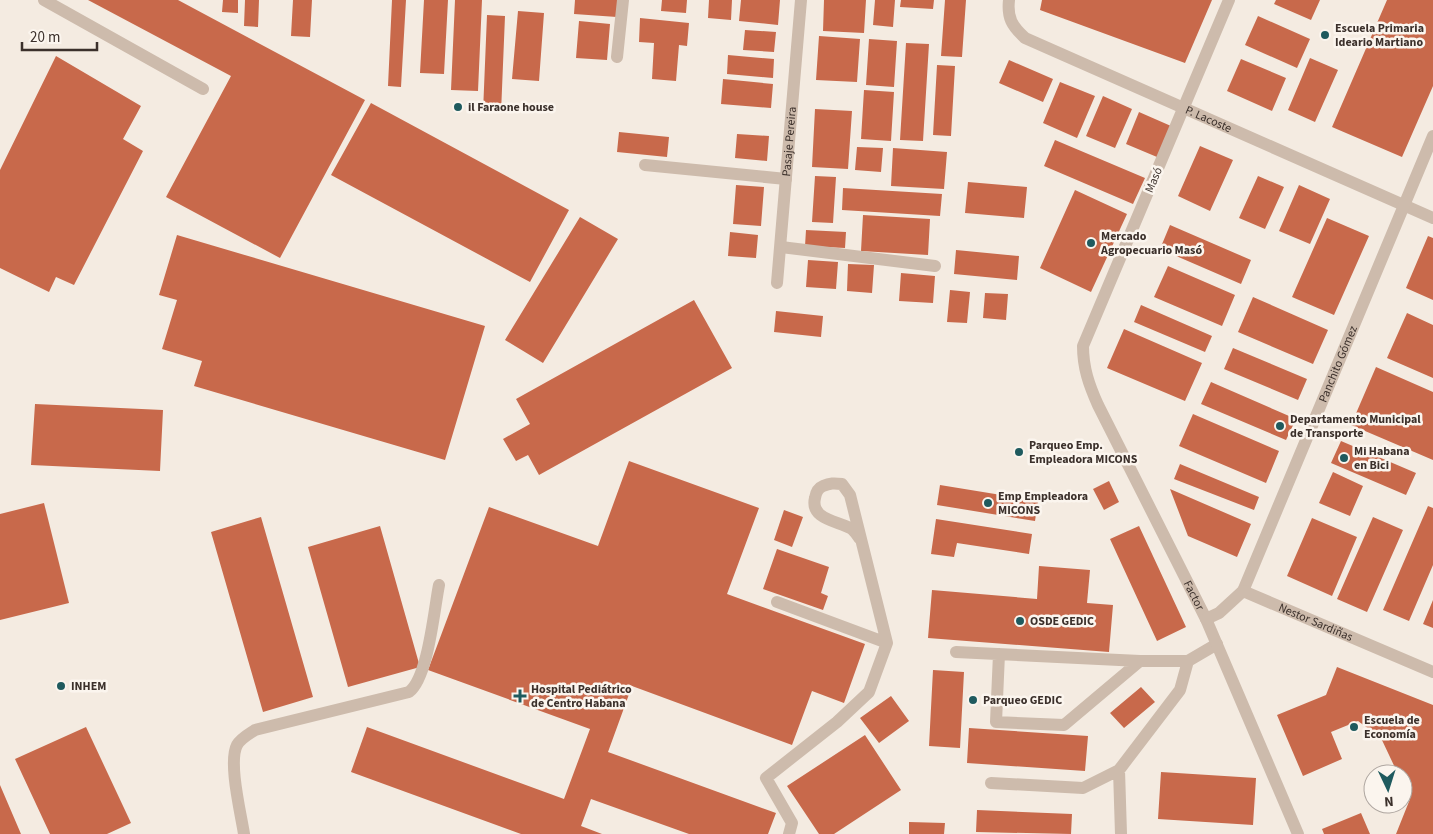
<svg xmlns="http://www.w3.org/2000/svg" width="1433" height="834" font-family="'Source Sans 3',sans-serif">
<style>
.building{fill:#c8694b}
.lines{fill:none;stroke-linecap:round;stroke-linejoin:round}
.lane{stroke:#cdbbac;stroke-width:12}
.street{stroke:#cdbbac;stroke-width:12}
.poi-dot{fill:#1f5a5e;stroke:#fbf5ee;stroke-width:2}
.labels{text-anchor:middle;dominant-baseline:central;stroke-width:5;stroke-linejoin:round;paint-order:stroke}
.poi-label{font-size:12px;font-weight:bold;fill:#3b302b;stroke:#fbf5ee;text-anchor:start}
.street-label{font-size:12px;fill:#3b302b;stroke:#fbf5ee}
</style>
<rect width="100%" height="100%" fill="#f4ebe1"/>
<path class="building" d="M88,0H178L365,100L280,258L166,197L231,76Z
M223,0H238V13L222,12Z
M245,0H259L258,27L244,26Z
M293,0H312L310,37L291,36Z
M392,0H406L401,87L388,86Z
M424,0H448L444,74L420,73Z
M455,0H482L478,91L451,90Z
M575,0H618L617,17L574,14Z
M662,0H687L686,13L661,11Z
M709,0H732L731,20L708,18Z
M741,0H780L778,25L739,21Z
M824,0H866L864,33L823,31Z
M875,0H895L893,27L873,25Z
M901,0H934L933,9L900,7Z
M945,0H966L962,57L941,56Z
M1042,0H1212L1185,63L1040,10Z
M1276,0H1320L1311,20L1274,4Z
M1387,0H1433V86L1402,157L1332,127Z
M518,11L544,13L539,81L512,79Z
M487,15L505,16L501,113L483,112Z
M1258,16L1310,39L1297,68L1245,45Z
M640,18L689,23L687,46L679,45L676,81L652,79L654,43L639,42Z
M579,21L610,24L607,60L576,58Z
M745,30L776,32L774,52L743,50Z
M819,36L860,39L857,82L816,80Z
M869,39L897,41L894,87L866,85Z
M906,43L929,44L923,141L900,140Z
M728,55L774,59L773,78L727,74Z
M56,56L141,106L123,139L143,151L74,285L56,277L49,292L0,268V170Z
M1310,58L1338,70L1315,122L1288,110Z
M1241,59L1286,78L1272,111L1227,91Z
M1009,60L1053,79L1043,102L999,83Z
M937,65L955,66L951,136L933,135Z
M723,79L773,84L771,108L721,104Z
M1060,82L1095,96L1077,138L1043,123Z
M864,90L894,92L891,141L861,139Z
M1103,96L1132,109L1115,148L1086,136Z
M371,103L569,210L530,282L331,175Z
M815,109L852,111L848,169L812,167Z
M1139,112L1171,126L1157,157L1126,144Z
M619,132L669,137L667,157L617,152Z
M737,134L769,136L767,161L735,158Z
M1055,140L1145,178L1133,204L1044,166Z
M1200,146L1233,160L1210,211L1178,196Z
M857,147L883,148L881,172L855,170Z
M893,148L947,152L944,189L891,186Z
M815,176L836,177L833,223L812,222Z
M1258,176L1284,187L1265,229L1239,218Z
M968,182L1027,187L1024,218L965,213Z
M736,185L764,187L761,226L733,224Z
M1299,185L1330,199L1310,244L1279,231Z
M843,188L942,194L940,216L842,210Z
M1075,190L1127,214L1091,292L1040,268Z
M863,215L930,219L928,255L861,251Z
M580,217L618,239L543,363L505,340Z
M1327,218L1369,236L1334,315L1292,297Z
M1170,225L1251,260L1241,284L1160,249Z
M806,230L846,232L845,248L805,246Z
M730,232L758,235L756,258L728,256Z
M177,235L485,326L445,460L194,386L202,361L162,349L177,300L159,295Z
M1428,236L1433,238V300L1406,288Z
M956,250L1019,256L1017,280L954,274Z
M808,260L838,262L836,289L806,287Z
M848,264L874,265L872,293L847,291Z
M1168,266L1235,295L1222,326L1154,297Z
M901,273L935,276L933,303L899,301Z
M950,290L970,292L967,323L947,322Z
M985,293L1008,294L1006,320L983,318Z
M1253,297L1328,330L1313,364L1238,332Z
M694,300L732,368L539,475L528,455L516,461L503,439L530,424L516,399Z
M1141,305L1212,336L1205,352L1134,322Z
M776,311L823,316L821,337L774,332Z
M1407,313L1433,325V378L1387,358Z
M1124,329L1202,363L1185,401L1107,368Z
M1233,348L1307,379L1298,400L1224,369Z
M1376,367L1433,392V460L1351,425Z
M1211,382L1296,419L1286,440L1201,404Z
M35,404L163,410L160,471L31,465Z
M1193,414L1279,451L1266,483L1179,446Z
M1341,441L1416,473L1406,495L1331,463Z
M629,461L759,508L727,594L865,644L844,703L812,691L792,745L632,686L608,752L776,813L768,834H689L591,799L581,826L602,834H521L351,772L367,727L564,799L590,729L428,670L489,507L598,546Z
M1180,464L1259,497L1254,510L1174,479Z
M1333,472L1363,486L1350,516L1319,503Z
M1109,481L1119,502L1104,510L1093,489Z
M940,485L1038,501L1035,521L937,505Z
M1170,489L1251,524L1237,557L1188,536Z
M44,503L69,603L0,620V514Z
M1428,506L1433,508V565L1409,621L1383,610Z
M784,510L803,517L792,547L774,540Z
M261,517L313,697L263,712L211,532Z
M1373,517L1403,530L1367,612L1337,599Z
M1312,518L1357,537L1332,596L1287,576Z
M936,519L1032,534L1029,554L957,543L954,557L931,554Z
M380,526L420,667L348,687L308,547Z
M1139,526L1186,627L1157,641L1110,539Z
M777,549L829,567L821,593L828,596L823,610L763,589Z
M1039,566L1090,570L1087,603L1113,605L1109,652L928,638L932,590L1037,599Z
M1433,600V628L1423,624Z
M1337,667L1433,705V834H1396L1410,799L1403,784V774H1398L1381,738L1358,721L1331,732L1342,759L1303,776L1277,715L1326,695Z
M933,670L964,672L960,748L929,746Z
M1141,687L1155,702L1124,728L1110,713Z
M891,696L909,721L879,743L860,718Z
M86,727L131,823L107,834H50L15,759Z
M969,728L1088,736L1085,771L967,763Z
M865,735L901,790L834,834H819L787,786Z
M1161,772L1256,778L1253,825L1158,819Z
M0,785L21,834H0Z
M977,810L1072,814L1071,834L976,832Z
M1361,813L1370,834H1324L1322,829Z
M909,822L945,823L944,834H909Z"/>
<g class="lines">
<path class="lane" d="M44,0L203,89
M617,57L623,0
M645,165L786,179
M781,247L935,266
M777,602L887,643
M956,652L1140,661H1188L1217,644
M999,654L996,722L1064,725L1140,661
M1119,770L1121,834
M991,783L1083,788L1119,770L1180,690L1188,661
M244,834C241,814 228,762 237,745C241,738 249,734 255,730L409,692C428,678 434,610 439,585
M789,834L792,823L766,778L837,722L869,692L887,643L850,495L842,484C834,483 830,483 823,486C818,488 816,492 815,498C810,519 837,521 850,528C854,530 857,535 860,539"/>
<g class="street">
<path id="s1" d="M1009,0C1007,18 1012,26 1025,38L1433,218"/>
<path id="s2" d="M1229,0L1083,346C1083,368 1089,385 1098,405L1206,619L1298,834"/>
<path id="s3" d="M777,283L801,0"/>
<path id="s4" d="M1243,591L1433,136"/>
<path id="s5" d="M1206,619L1219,613L1243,591L1433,672"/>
</g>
</g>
<g class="poi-dot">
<circle cx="1325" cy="35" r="5"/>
<circle cx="458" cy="107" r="5"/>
<circle cx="1091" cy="243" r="5"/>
<circle cx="1280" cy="426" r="5"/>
<circle cx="1019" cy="452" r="5"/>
<circle cx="1344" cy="458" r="5"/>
<circle cx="988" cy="503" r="5"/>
<circle cx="1020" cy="621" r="5"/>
<circle cx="61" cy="686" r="5"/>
<path d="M517.5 688.5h5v5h5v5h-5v5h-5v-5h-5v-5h5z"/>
<circle cx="973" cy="700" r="5"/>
<circle cx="1354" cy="727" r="5"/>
</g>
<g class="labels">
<g class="poi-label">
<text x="1335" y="28">Escuela Primaria<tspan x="1335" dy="14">Ideario Martiano</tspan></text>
<text x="468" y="107">il Faraone house</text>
<text x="1101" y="236">Mercado<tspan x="1101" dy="14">Agropecuario Masó</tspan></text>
<text x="1290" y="419">Departamento Municipal<tspan x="1290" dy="14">de Transporte</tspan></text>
<text x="1029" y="445">Parqueo Emp.<tspan x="1029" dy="14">Empleadora MICONS</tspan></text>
<text x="1354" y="451">Mi Habana<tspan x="1354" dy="14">en Bici</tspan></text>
<text x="998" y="496">Emp Empleadora<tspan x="998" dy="14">MICONS</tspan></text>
<text x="1030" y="621">OSDE GEDIC</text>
<text x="71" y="686">INHEM</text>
<text x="531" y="689">Hospital Pediátrico<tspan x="531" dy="14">de Centro Habana</tspan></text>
<text x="983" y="700">Parqueo GEDIC</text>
<text x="1364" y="720">Escuela de<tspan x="1364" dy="14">Economía</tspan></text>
</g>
<g class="street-label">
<text stroke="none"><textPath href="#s1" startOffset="244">P. Lacoste</textPath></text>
<text stroke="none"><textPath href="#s3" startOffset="142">Pasaje Pereira</textPath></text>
<text transform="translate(1154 180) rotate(-67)">Masó</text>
<text stroke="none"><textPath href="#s4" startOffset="246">Panchito Gómez</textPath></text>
<text stroke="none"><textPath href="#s2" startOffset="650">Factor</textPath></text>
<text stroke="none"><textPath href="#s5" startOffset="126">Nestor Sardiñas</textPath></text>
</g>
</g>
<g transform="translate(1388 789) rotate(176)"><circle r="24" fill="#fbf5ee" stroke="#aea6a0"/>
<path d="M0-4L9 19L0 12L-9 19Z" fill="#1f5a5e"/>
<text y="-8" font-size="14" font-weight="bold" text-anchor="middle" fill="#3b302b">N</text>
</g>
<path d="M22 42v8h75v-8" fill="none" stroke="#3b302b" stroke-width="2.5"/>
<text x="30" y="42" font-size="15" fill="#3b302b" stroke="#fbf5ee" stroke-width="4" paint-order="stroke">20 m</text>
</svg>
